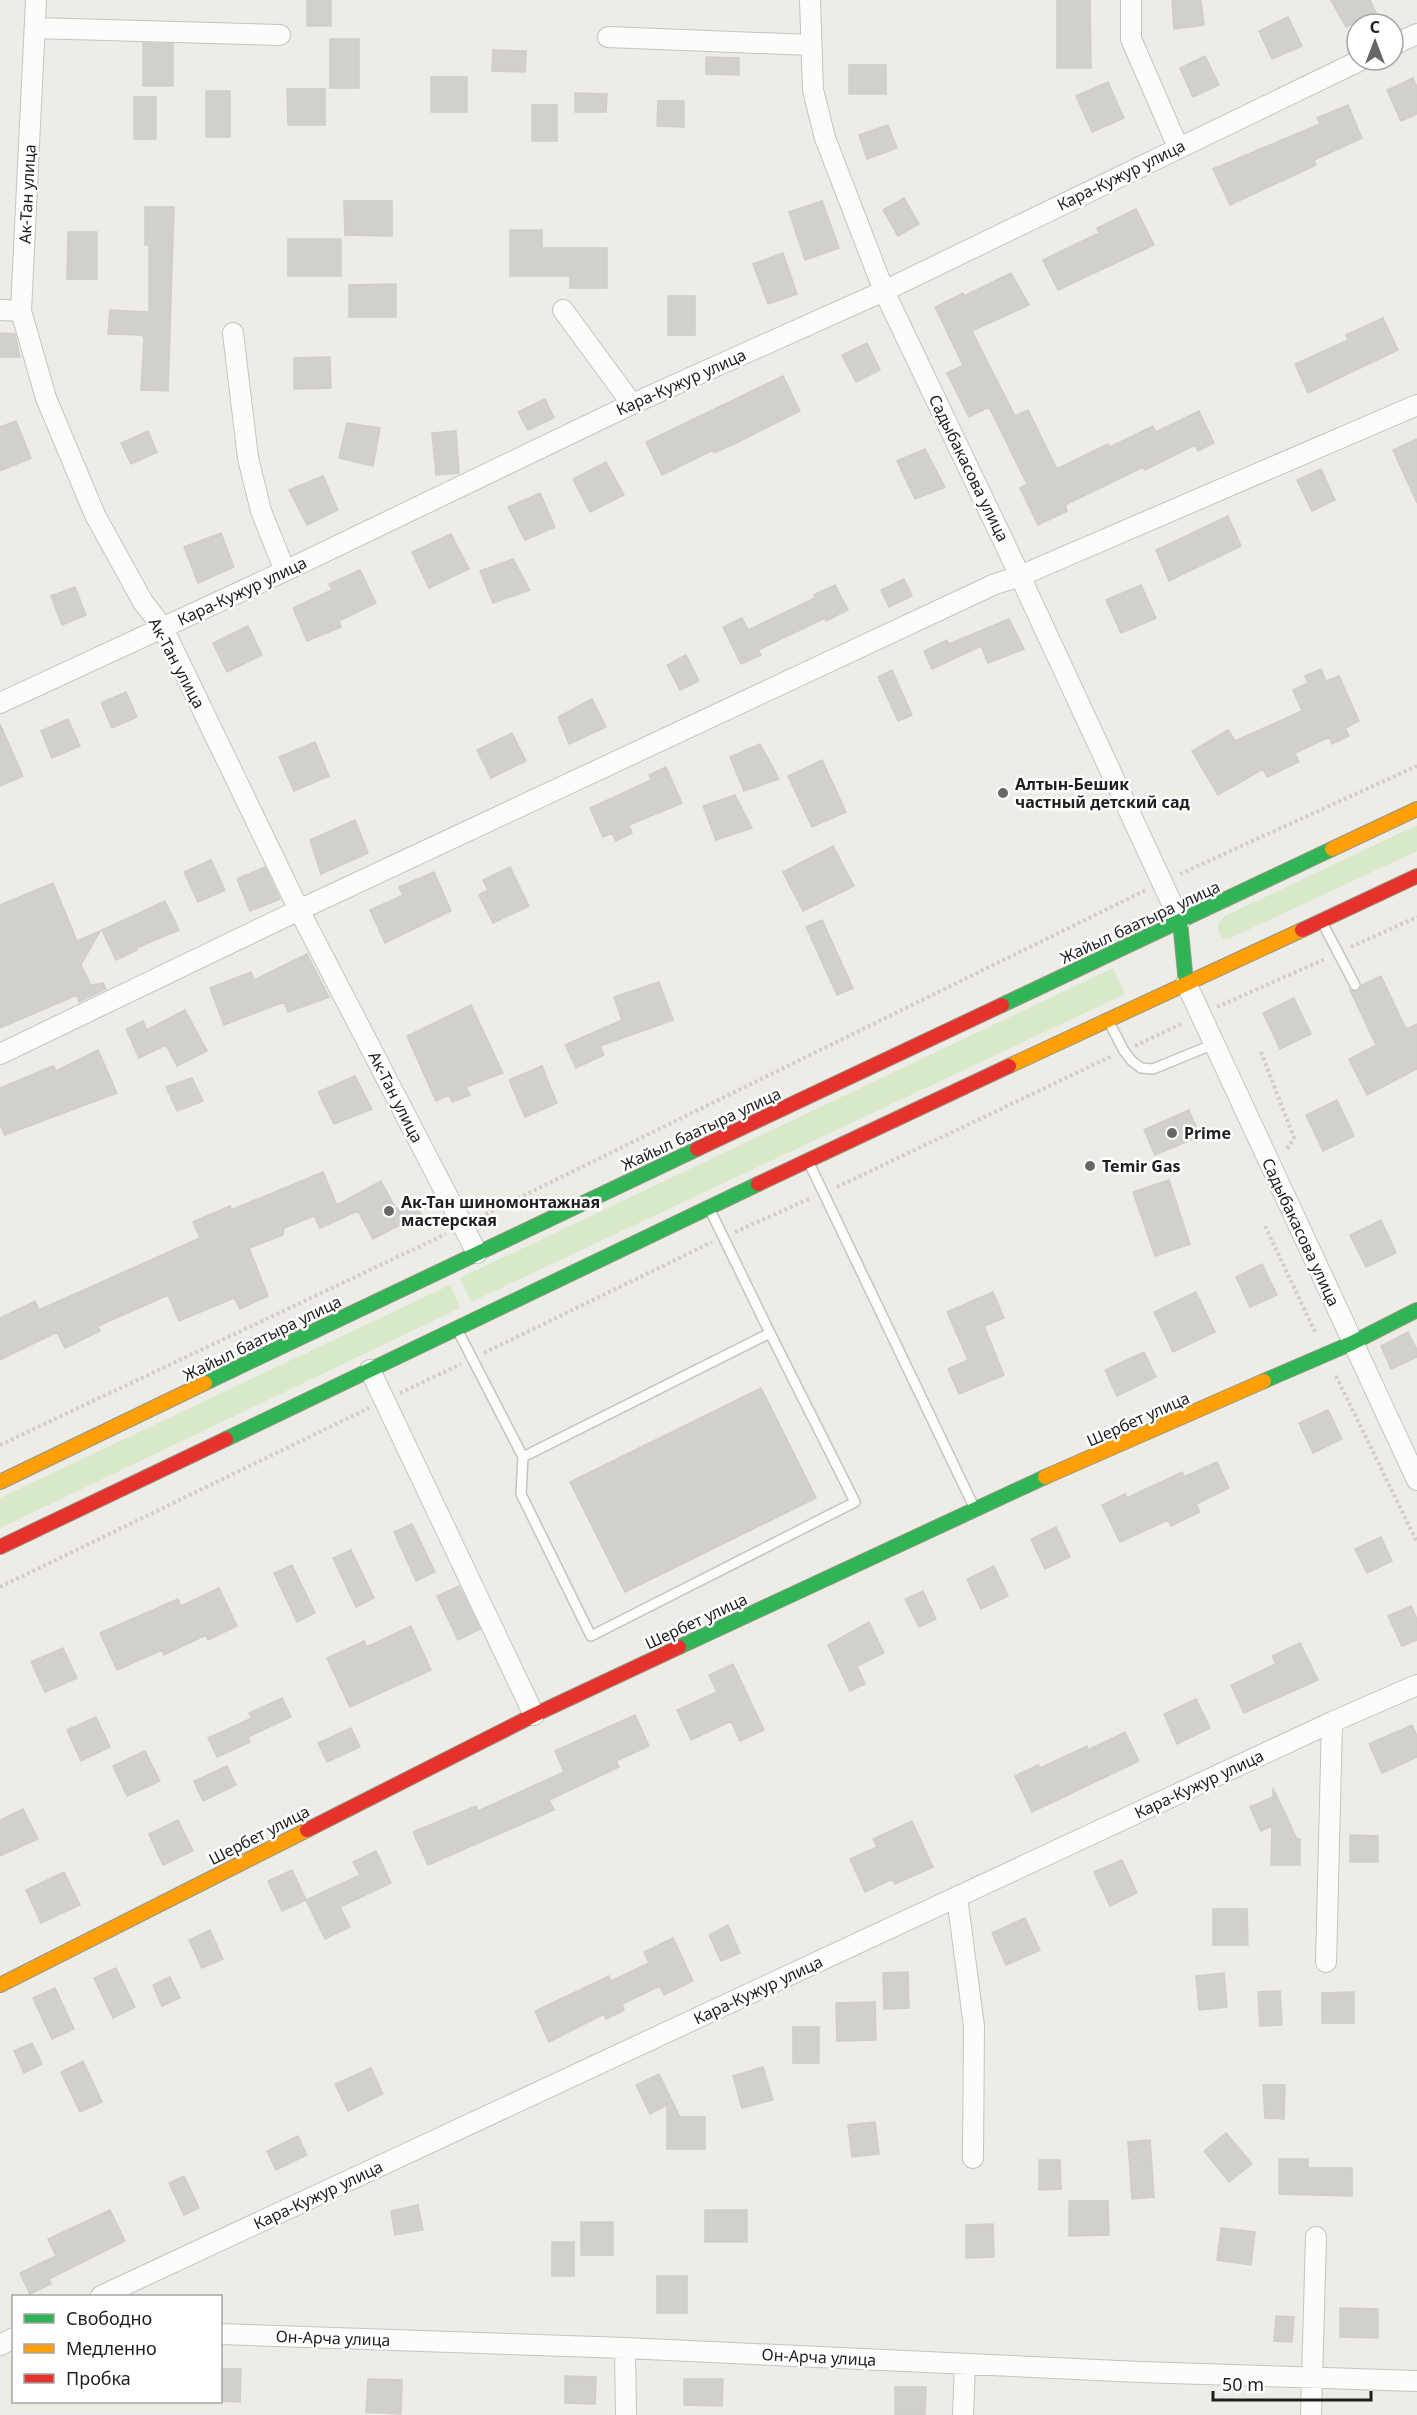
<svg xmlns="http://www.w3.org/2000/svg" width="1417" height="2415" font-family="'Noto Sans',sans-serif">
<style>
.grass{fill:#d7e9c8}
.building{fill:#d2d0cd;stroke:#d0cdc9;stroke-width:1.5}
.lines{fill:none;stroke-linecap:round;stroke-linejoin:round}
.lane-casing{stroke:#c4c4c2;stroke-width:12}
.street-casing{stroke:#c4c4c2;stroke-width:22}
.fast-casing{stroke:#939680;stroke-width:16}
.slow-casing{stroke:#939680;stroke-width:16}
.jam-casing{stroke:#939680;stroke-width:16}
.path{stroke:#d6cbc8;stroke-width:4;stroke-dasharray:3 3;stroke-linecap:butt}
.lane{stroke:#fcfcfb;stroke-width:9}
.street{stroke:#fcfcfb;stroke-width:20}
.fast{stroke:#30b455;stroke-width:14}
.slow{stroke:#ff9f0a;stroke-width:14}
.jam{stroke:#e5322d;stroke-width:14}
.poi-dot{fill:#676765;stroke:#fff;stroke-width:2}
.labels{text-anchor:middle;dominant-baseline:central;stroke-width:5;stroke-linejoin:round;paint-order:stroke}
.street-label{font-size:16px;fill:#1f1f1f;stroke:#fff}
.poi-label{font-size:16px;font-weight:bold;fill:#1f1f1f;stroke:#fff;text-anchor:start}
</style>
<rect width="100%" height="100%" fill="#edece7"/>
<path class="grass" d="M1417,825V851L1228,939L1222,938L1218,931V923L1225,916Z
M1113,968L1125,994L471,1302L460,1278Z
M450,1285L460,1308L0,1528V1498Z"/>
<path class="building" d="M307,0H331V26H307Z
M1057,0H1090L1091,68H1057Z
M1172,0H1201L1204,25L1174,29Z
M1331,0H1370L1376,13L1346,27Z
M1288,17L1302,46L1272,59L1259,31Z
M330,39H359V88H330Z
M143,43L173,44V86H143Z
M493,50L526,51L525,72L492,71Z
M1205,56L1219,85L1193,97L1180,68Z
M706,57L739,58V75L706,74Z
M849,65H886V94H849Z
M431,77H467V112H431Z
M1413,78L1417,87V114L1401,121L1387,90Z
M1108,82L1124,118L1092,132L1076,96Z
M287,89H325V125H288Z
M206,91H230V137H206Z
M575,93L607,94L606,112H575Z
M134,97H156V139H134Z
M658,101H684V127L657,126Z
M532,105H557V141H532Z
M1348,105L1362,138L1314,160L1316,165L1230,205L1213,169L1320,124L1317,118Z
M888,125L897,148L867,159L859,135Z
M904,198L919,224L898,236L883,210Z
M344,201H392V236L345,235Z
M822,201L839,248L805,260L789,212Z
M145,207H174L168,391L141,390L144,338L142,335L108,334L110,310L149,312V245H145Z
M1136,209L1154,245L1058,290L1043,260L1099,233L1097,228Z
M510,230H542V248H607V288H570V276H510Z
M68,232H97V279H67Z
M288,239H341V276H288Z
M783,253L797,294L768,304L753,264Z
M1011,273L1029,305L972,331L1015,416L1028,410L1057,469L1108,444L1110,447L1153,426L1156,432L1199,411L1214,443L1198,451L1195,445L1145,470L1143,467L1065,505L1067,511L1038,525L1020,488L1027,484L989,407L969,417L947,373L963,365L935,307L963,293L964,296Z
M396,284V317H349V285Z
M668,296H695V335H668Z
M1383,318L1398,350L1308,393L1295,364L1348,340L1346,335Z
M0,333L15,334L20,357H0Z
M867,343L880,370L856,382L842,355Z
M330,357L331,388L294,389V358Z
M783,376L800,411L734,444L714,453L713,450L662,475L646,442Z
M545,399L554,418L528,430L518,412Z
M16,421L31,458L0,471V427Z
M347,423L380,428L373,466L339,458Z
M148,431L157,452L131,464L121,443Z
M456,431L459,473L436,475L432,433Z
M1417,439V503L1393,450Z
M925,449L945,487L915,499L897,461Z
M606,462L624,495L590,512L573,479Z
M1321,469L1335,500L1312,511L1297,480Z
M323,476L338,510L307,525L289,490Z
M540,493L555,527L525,540L508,507Z
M1228,516L1241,546L1169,581L1156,550Z
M221,533L234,567L198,583L184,547Z
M451,534L469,569L429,588L412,552Z
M513,559L530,590L493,603L480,571Z
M360,570L376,603L339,621L341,627L307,641L293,608L332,590L329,584Z
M904,579L912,596L889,607L881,590Z
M835,585L848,610L826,621L825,618L758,650L761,655L741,664L723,627L742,618L748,630L815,598L814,595Z
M1141,585L1156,618L1121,633L1106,600Z
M75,587L86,615L62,625L51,596Z
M1009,619L1024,649L988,663L981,646L932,669L924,651L947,640L949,644Z
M248,626L262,655L227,672L213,643Z
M686,655L699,681L680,690L667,665Z
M1321,669L1326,681L1339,676L1359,721L1345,728L1349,736L1332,744L1329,737L1295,753L1299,762L1267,777L1263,769L1218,795L1192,751L1228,730L1235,741L1302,711L1293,690L1308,683L1305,676Z
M892,670L912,715L898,721L878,677Z
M126,692L137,717L112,728L101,703Z
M592,699L606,727L569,744L558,717Z
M68,719L80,746L52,758L41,731Z
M0,724L23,776L0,786Z
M512,733L526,761L491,778L477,750Z
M315,742L329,776L294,791L279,757Z
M760,744L779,779L744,791L730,757Z
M822,760L846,812L812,827L788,776Z
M666,767L682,803L629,825L632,833L616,841L612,833L603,837L590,808L651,780L649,775Z
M735,795L752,828L716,840L703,806Z
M355,820L368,853L321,874L310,840Z
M833,846L854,886L803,911L783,872Z
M211,860L225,890L198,902L184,872Z
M265,867L280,899L250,911L237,879Z
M510,867L529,906L493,923L479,895L488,890L483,880Z
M434,872L451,911L385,943L370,910L403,895L399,887Z
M53,883L77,941L100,931L81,965L91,985L103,983L106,989L79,1002L77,995L0,1028V905Z
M165,901L179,930L136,948L137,950L116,960L102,930Z
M822,920L853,988L837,995L806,927Z
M307,954L329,997L288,1012L284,1002L224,1025L210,988L251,972L254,980Z
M1381,976L1406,1029L1417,1024V1069L1367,1095L1349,1059L1376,1045L1350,990L1358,991L1362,985Z
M659,982L673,1020L600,1046L604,1055L576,1068L565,1045L622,1020L614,997Z
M1294,998L1311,1034L1280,1049L1263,1013Z
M471,1005L503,1073L466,1087L470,1095L452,1102L449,1095L436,1101L407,1036Z
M185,1010L207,1051L177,1066L166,1045L139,1058L126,1029L143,1021L147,1030Z
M98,1050L117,1093L5,1135L0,1125V1088L53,1066L56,1071Z
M542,1066L557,1103L525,1117L509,1080Z
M355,1076L372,1109L334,1124L318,1092Z
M192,1078L203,1101L177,1111L166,1087Z
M1337,1100L1354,1136L1323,1151L1306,1115Z
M1189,1110L1200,1136L1155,1155L1144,1130Z
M323,1172L337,1205L381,1181L396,1209L413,1200L421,1214L373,1239L358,1211L320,1228L314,1216L284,1228L283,1235L249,1248L268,1296L240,1309L234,1298L179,1321L168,1295L98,1326L100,1331L65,1348L57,1332L0,1360V1318L35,1301L39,1310L200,1238L193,1222L230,1206L231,1210Z
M1169,1180L1190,1244L1155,1256L1133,1192Z
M1381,1220L1396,1253L1366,1267L1350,1235Z
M1262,1264L1277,1295L1250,1307L1236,1277Z
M993,1292L1004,1318L984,1326L1004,1375L959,1394L948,1369L968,1360L947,1312Z
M1196,1292L1215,1332L1173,1352L1154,1312Z
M1408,1332L1417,1350V1357L1391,1369L1381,1346Z
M1144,1352L1156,1377L1117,1396L1105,1370Z
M761,1388L816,1498L625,1592L570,1482Z
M1328,1410L1342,1439L1313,1453L1299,1423Z
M1217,1462L1229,1488L1196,1504L1200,1512L1171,1526L1168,1520L1120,1542L1102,1505L1125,1494L1127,1498L1182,1472L1184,1477Z
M412,1524L435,1572L416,1581L394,1532Z
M1056,1527L1070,1557L1045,1569L1031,1539Z
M1381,1537L1392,1561L1367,1573L1355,1549Z
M351,1550L374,1598L356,1607L333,1558Z
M292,1565L315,1613L297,1622L274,1573Z
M994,1566L1008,1596L981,1609L967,1579Z
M459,1586L480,1629L458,1640L437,1596Z
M219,1588L237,1626L208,1640L206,1635L164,1655L162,1650L117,1670L100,1633L178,1599L181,1606Z
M923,1591L936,1619L919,1627L905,1599Z
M1411,1606L1417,1619V1640L1402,1646L1388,1616Z
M869,1622L884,1653L857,1666L865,1684L850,1691L828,1645Z
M411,1626L431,1670L350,1707L327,1658L364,1641L367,1647Z
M1300,1643L1318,1680L1244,1713L1231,1685L1276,1664L1272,1656Z
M63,1648L77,1678L45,1692L31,1662Z
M733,1664L764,1730L740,1741L731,1721L691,1740L677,1710L717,1692L709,1675Z
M282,1698L291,1717L248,1737L250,1742L217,1757L208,1738L252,1718L249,1713Z
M1196,1699L1210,1728L1177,1744L1164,1714Z
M635,1715L649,1746L616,1761L619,1767L549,1800L554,1810L428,1865L413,1832L476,1806L478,1811L564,1772L555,1751Z
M96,1717L110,1747L81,1761L67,1730Z
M1412,1725L1417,1736V1757L1382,1773L1369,1744Z
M351,1728L360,1747L327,1762L318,1743Z
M1125,1732L1139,1761L1032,1812L1015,1776L1038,1765L1040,1768L1087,1746L1088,1750Z
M145,1751L160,1781L127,1796L113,1766Z
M227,1766L236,1785L203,1801L194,1781Z
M1273,1788L1297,1839H1300V1865H1271L1272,1826L1261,1831L1250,1807L1273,1797Z
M23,1809L38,1839L0,1856V1820Z
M178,1820L193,1851L163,1865L149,1834Z
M912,1821L933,1867L895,1884L892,1879L865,1892L850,1859L877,1847L873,1839Z
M1350,1835L1378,1836V1862H1350Z
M376,1851L391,1883L340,1907L350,1927L325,1939L306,1900L360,1875L353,1862Z
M1122,1860L1137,1893L1110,1906L1094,1872Z
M292,1870L306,1900L282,1911L268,1881Z
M64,1872L80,1905L41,1923L26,1890Z
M1213,1909H1247L1248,1945H1213Z
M1025,1918L1040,1950L1006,1965L992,1933Z
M728,1925L740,1953L721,1961L709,1935Z
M210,1930L223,1959L202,1968L189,1940Z
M673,1938L693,1981L664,1995L660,1986L622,2004L624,2010L606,2019L604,2014L549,2042L535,2011L609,1976L611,1981L649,1963L644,1952Z
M116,1968L135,2007L113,2018L94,1978Z
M908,1972L909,2008L884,2009L883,1973Z
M1224,1973L1227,2007L1199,2010L1196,1976Z
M170,1977L180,1998L162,2006L153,1985Z
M55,1988L74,2029L52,2039L33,1998Z
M1280,1991L1282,2025L1260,2026L1258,1992Z
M1354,1992V2023H1322V1993Z
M875,2002L876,2040L837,2041L836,2003Z
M793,2027H819V2063H793Z
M32,2043L42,2064L24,2073L14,2051Z
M83,2061L102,2102L80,2112L61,2072Z
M763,2067L773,2100L742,2108L733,2076Z
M371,2068L383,2094L348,2111L335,2084Z
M659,2074L680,2117H705V2149H667V2105L650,2114L636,2085Z
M1263,2085H1285L1284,2119L1265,2118Z
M875,2122L879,2154L852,2157L848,2125Z
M1226,2133L1252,2164L1229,2182L1204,2151Z
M298,2136L307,2155L276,2170L267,2151Z
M1150,2140L1154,2197L1132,2199L1128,2142Z
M1279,2159H1308V2168H1352V2196L1279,2194Z
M1039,2160H1060L1061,2189L1039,2190Z
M184,2176L199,2208L184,2215L169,2183Z
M1069,2201H1108L1109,2235L1069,2236Z
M418,2205L423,2230L395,2235L391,2211Z
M110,2210L125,2241L49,2279L51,2284L30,2294L20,2273L56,2256L48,2239Z
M705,2210H747V2242H705Z
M581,2222H613V2255H581Z
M993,2224L994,2257L966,2258V2225Z
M1221,2228L1255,2232L1251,2265L1217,2260Z
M552,2242H574V2276H552Z
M657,2276H687V2313H657Z
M1340,2308L1378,2309V2338L1340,2337Z
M1276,2316L1294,2317L1292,2342L1274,2341Z
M220,2369H241L240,2402L220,2401Z
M565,2376L596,2377L595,2404L565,2403Z
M368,2379L402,2380L401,2414L366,2412Z
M684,2379H723L722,2406L684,2405Z
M895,2387H926L925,2415H895Z"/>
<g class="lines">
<g class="lane-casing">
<path id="lane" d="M1323,924L1355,985
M1110,1024L1124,1051L1132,1061L1141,1068L1153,1069L1214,1044
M810,1165L974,1507
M458,1331L523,1457L770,1333L710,1210
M523,1457L521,1494L591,1636L855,1502L770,1333"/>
</g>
<g class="street-casing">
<path id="street" d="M36,0L21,311L46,398L95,515L143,602L163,628L299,910L477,1253
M810,0L813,90L825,138L884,291L1020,576L1180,921
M1131,0V39L1178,147
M35,28L280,35
M608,37L811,45
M1393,45L1417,34
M0,310L21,311
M563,310L632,404
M233,333L248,458L261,511L285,571
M0,703L285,571L632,404L884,291L1361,60
M1186,983L1417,1480
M0,1054L299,910L995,584L1020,576L1417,405
M370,1370L534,1715
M957,1897L974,2026L973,2158
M1326,1962L1332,1722
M101,2296L1332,1722L1417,1685
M220,2334L625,2348L1140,2372L1417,2381
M0,2345L14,2338
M625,2348L626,2415
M963,2415L965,2364
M1311,2415L1316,2237"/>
</g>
<g class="fast-casing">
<path id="fast" d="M1180,921L1186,983
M1002,1005L1332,849
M1264,1381L1352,1343L1417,1310
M205,1383L697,1149
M226,1439L758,1184
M679,1647L1045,1477"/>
</g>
<g class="slow-casing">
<path id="slow" d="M1332,849L1417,809
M1009,1066L1302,930
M1045,1477L1264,1381
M0,1482L205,1383
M0,1985L307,1830"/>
</g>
<g class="jam-casing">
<path id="jam" d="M1302,930L1417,876
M697,1149L1002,1005
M758,1184L1009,1066
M0,1547L226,1439
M307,1830L534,1715L679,1647"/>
</g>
<path class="path" d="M1180,874L1417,766
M1351,947L1417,917
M1217,1007L1325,959
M1135,1046L1183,1023
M1261,1052L1294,1138L1286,1151
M837,1187L1112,1056
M480,1217L1146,890
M1265,1226L1316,1334
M735,1232L811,1198
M484,1353L712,1242
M1336,1376L1417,1542
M400,1393L461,1364
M0,1445L446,1234
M0,1587L369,1408"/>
<use href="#lane" class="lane"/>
<use href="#street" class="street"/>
<use href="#fast" class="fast"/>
<use href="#slow" class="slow"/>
<use href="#jam" class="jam"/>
</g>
<g class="poi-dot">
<circle cx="1003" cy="793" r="6"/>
<circle cx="1172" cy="1133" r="6"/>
<circle cx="1090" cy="1166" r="6"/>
<circle cx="389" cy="1211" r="6"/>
</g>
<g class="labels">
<g class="street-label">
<text transform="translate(1121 175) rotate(-26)">Кара-Кужур улица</text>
<text transform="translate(27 194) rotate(-87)">Ак-Тан улица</text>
<text transform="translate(681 382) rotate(-24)">Кара-Кужур улица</text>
<text transform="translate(969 468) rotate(64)">Садыбакасова улица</text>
<text transform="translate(242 591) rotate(-25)">Кара-Кужур улица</text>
<text transform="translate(177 663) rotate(62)">Ак-Тан улица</text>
<text transform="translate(1140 922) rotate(-25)">Жайыл баатыра улица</text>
<text transform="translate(396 1097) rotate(63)">Ак-Тан улица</text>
<text transform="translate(701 1129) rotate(-25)">Жайыл баатыра улица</text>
<text transform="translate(1301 1232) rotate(65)">Садыбакасова улица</text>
<text transform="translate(262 1338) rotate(-26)">Жайыл баатыра улица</text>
<text transform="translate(1138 1419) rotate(-24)">Шербет улица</text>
<text transform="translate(696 1621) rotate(-25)">Шербет улица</text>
<text transform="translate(1199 1784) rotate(-25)">Кара-Кужур улица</text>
<text transform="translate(259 1835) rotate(-27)">Шербет улица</text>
<text transform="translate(758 1990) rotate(-25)">Кара-Кужур улица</text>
<text transform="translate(318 2195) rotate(-25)">Кара-Кужур улица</text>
<text transform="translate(333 2338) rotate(2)">Он-Арча улица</text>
<text transform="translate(819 2357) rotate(3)">Он-Арча улица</text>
</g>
<g class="poi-label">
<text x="1015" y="784">Алтын-Бешик<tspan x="1015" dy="18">частный детский сад</tspan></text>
<text x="1184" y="1133">Prime</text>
<text x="1102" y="1166">Temir Gas</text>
<text x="401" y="1202">Ак-Тан шиномонтажная<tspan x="401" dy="18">мастерская</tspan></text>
</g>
</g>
<rect x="12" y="2295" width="210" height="108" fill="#ffffff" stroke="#a5a5a5" stroke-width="1.5"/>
<rect x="24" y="2314" width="30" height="9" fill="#30b455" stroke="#a5a5a5" stroke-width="1.5"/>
<text x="66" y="2325" font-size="18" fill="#1f1f1f">Свободно</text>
<rect x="24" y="2344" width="30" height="9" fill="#ff9f0a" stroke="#a5a5a5" stroke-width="1.5"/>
<text x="66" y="2355" font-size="18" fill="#1f1f1f">Медленно</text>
<rect x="24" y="2374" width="30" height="9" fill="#e5322d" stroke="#a5a5a5" stroke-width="1.5"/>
<text x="66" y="2385" font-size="18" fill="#1f1f1f">Пробка</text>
<g transform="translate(1375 42)"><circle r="28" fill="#ffffff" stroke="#a5a5a5" stroke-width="1.5"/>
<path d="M0-4.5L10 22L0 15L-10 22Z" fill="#676765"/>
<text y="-9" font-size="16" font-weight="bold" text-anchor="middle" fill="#1f1f1f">С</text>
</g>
<path d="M1213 2391v9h158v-9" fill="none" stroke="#1f1f1f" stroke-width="3"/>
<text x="1222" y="2391" font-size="18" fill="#1f1f1f" stroke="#ffffff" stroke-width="4.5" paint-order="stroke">50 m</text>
</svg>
